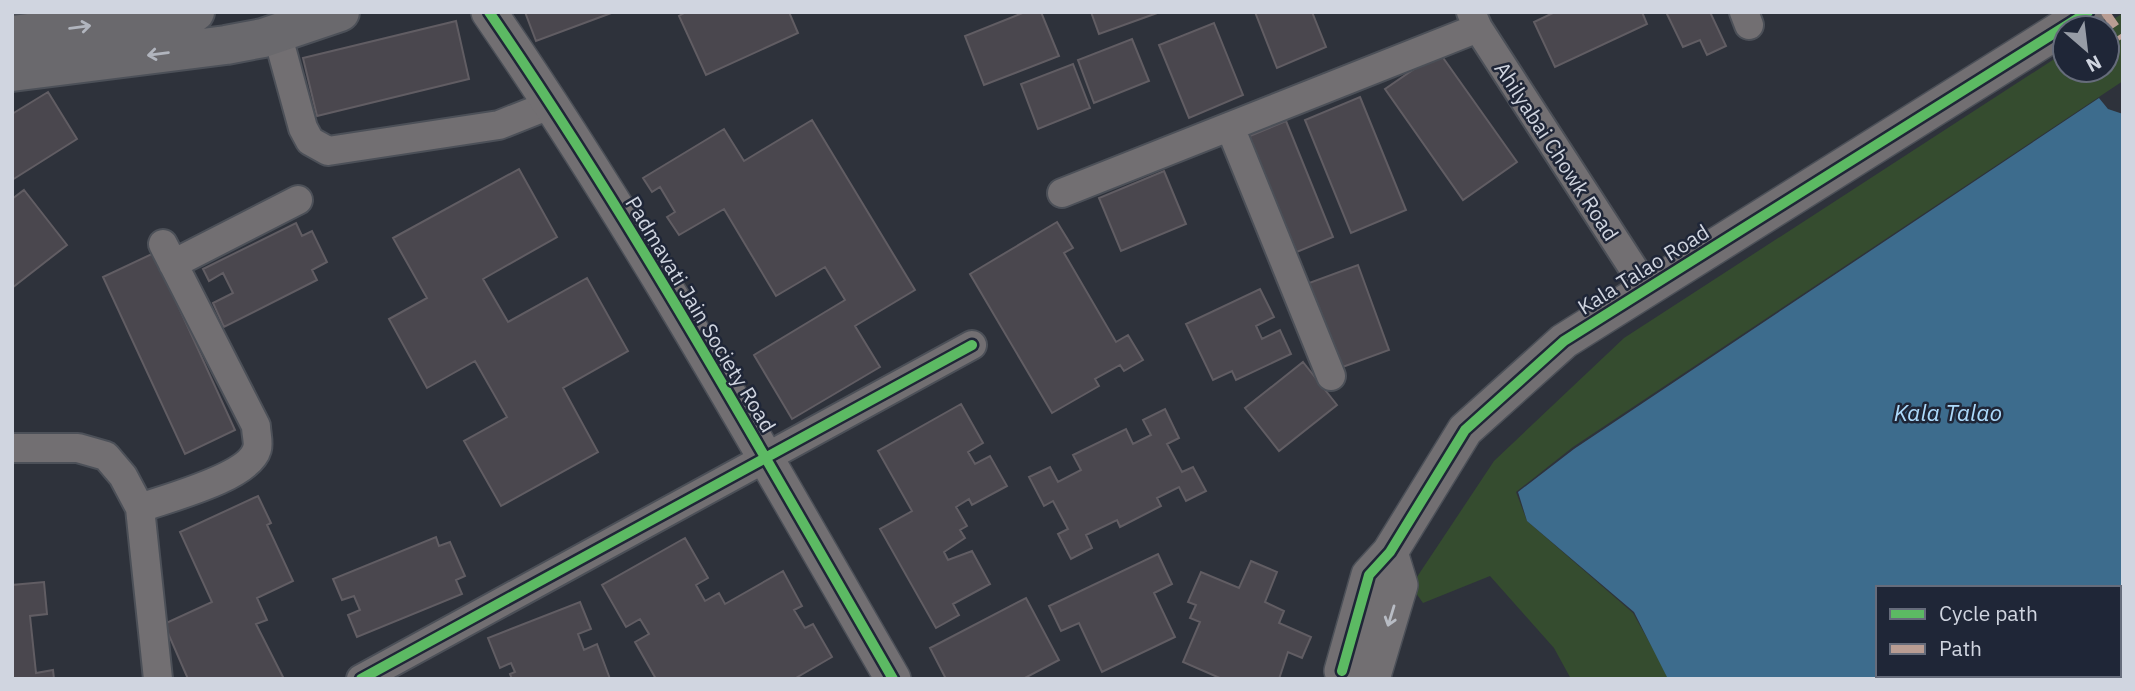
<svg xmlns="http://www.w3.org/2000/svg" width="2135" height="691" font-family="'IBM Plex Sans',sans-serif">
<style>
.green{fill:#354c2f}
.water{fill:#3d6c8d;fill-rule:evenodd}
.building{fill:#4a474e;stroke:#615d63;stroke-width:2}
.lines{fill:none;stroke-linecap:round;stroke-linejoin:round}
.minor-casing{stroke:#4c5058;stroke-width:32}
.tertiary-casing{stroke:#4c5058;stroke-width:38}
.secondary-casing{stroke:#4c5058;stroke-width:42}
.minor{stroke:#726f72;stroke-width:28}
.tertiary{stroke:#726f72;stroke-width:35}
.secondary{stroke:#6a696d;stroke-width:38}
.quiet{stroke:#b99d93;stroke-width:9;stroke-dasharray:18 9;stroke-linecap:butt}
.cycleway-casing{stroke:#1f2637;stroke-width:15}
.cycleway{stroke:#5cba63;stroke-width:10}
.oneway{stroke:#b1b5be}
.oneway2{stroke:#b8bcc4}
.labels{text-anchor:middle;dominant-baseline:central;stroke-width:5;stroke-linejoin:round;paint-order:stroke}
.street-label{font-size:21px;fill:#d0d5e0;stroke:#1f2637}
.water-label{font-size:23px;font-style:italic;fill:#addafb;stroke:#1f2637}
</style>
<rect width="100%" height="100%" fill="#2e323b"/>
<path class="green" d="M2123,13V81L1573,447L1516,492L1527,521L1633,613L1670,679H1571L1554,648L1490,576L1423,603L1411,586L1494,461L1624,338L2065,52V70H2107V28H2100Z"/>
<path class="water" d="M2099,98L2108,109L2123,114V679H1668L1634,612L1527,521L1518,492L1574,449ZM1878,588H2119V675H1878Z"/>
<path class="building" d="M525,12H614L536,41Z
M686,12H789L798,33L706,75L679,16Z
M1025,12H1041L1059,56L984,85L965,36Z
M1091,12H1160L1099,34Z
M1255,12H1312L1326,47L1277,68Z
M1555,12H1642L1647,24L1555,67L1534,22Z
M1666,12H1710L1726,46L1707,55L1700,40L1683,47Z
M456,21L469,79L317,116L303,58Z
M1214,23L1243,95L1189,118L1159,45Z
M1132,39L1149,81L1094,103L1078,60Z
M1439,52L1517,162L1463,200L1385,89Z
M1073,64L1090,108L1038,129L1021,84Z
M48,92L77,139L12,180V114Z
M1360,97L1406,210L1351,233L1305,120Z
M812,120L915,290L855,326L880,367L792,419L754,355L845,300L825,267L776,296L724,209L679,235L667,217L675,212L660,187L652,192L643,178L724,129L744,161Z
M1286,121L1333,237L1292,254L1245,138Z
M519,169L557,237L483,279L508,322L587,278L628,351L563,388L598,452L501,506L464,441L507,417L475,361L427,388L389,319L427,298L393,238Z
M1164,171L1186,224L1121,251L1099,198Z
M24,190L67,245L12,288V199Z
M1057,222L1073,248L1064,253L1116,342L1128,335L1143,360L1124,371L1120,365L1095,379L1099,386L1052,413L970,274Z
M296,223L302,236L312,231L327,262L312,270L317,280L224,327L213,303L233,293L223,273L209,281L203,269Z
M154,253L235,430L185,454L103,277Z
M1358,265L1389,350L1340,368L1309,283Z
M1260,289L1274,317L1256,326L1262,339L1280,330L1291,354L1236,380L1232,371L1213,380L1186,324Z
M1303,362L1337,405L1279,451L1245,408Z
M961,404L983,443L968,452L975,464L990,456L1007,486L972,505L969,499L956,507L967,526L960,530L965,538L944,552L948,560L972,551L990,584L953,604L959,615L936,628L880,529L912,511L878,451Z
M1165,409L1179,438L1167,444L1182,472L1193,467L1206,491L1186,501L1179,487L1157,498L1161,506L1120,527L1117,520L1086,535L1092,548L1071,559L1058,534L1068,529L1053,501L1044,506L1029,477L1050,467L1058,482L1081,470L1073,455L1126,429L1133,444L1151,435L1143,420Z
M258,496L271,523L267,525L293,581L257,598L267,620L256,624L284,679H188L164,624L212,602L180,532Z
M436,537L439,546L450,542L465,576L456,580L462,594L357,637L348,615L360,610L354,596L342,600L333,579Z
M685,538L708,578L696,585L705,601L719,593L725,604L783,571L802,606L794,610L805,628L813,624L832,657L794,679H656L635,642L649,634L640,619L626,627L602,585Z
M1158,554L1172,584L1154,593L1175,637L1102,672L1079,623L1061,631L1049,606Z
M1251,561L1277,572L1265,602L1284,611L1279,623L1311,637L1302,658L1288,652L1279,679H1222L1183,662L1200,622L1190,618L1196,605L1188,602L1201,572L1239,588Z
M44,582L47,614L30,616L36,673L53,670L54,679H12V585Z
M1026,598L1059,660L1023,679H946L930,648Z
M580,602L591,629L578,634L584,650L597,644L610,679H512L510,674L515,672L511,663L500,668L488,638Z"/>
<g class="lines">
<g class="minor-casing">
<path id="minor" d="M1471,12L1478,28L1646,288
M1744,12L1749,25
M277,33L303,128L310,141L328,151L499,125L552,104
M1230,127L1331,376
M1062,193L1478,28
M173,264L298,200
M12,448H78L106,456L123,476L140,508L158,679
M140,508C167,498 249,478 257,449C259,443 256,433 256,426L163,244
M361,679L972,345"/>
</g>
<g class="tertiary-casing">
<path id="tertiary" d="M489,12C636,226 763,454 893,679
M1342,671L1369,575L1390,552L1465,430L1564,341L2088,12
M1372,679L1400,585L1390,552"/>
</g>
<g class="secondary-casing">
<path id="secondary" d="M12,35L195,12
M12,72L226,45L263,38L340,12"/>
</g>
<use href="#minor" class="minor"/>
<use href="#tertiary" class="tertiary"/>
<use href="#secondary" class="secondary"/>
<path class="quiet" d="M2105,12L2123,38"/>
<g class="cycleway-casing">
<path id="cycleway" d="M489,12C636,226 763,454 893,679
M1342,671L1369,575L1390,552L1465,430L1564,341L2088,12
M361,679L972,345"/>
</g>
<use href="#cycleway" class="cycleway"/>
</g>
<defs><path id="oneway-shaft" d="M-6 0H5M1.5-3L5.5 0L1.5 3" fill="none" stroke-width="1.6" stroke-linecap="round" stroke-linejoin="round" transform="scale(1.75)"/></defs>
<g class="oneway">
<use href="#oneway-shaft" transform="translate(80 27) rotate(-7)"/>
<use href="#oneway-shaft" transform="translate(158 54) rotate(173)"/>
</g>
<use class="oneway2" href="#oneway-shaft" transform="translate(1391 616) rotate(107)"/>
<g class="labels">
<g class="street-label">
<text transform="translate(1557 151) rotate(57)">Ahilyabai Chowk Road</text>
<text transform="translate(1643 269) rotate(-32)">Kala Talao Road</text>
<text transform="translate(701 314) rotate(59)">Padmavati Jain Society Road</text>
</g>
<g class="water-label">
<text x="1948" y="412">Kala Talao</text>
</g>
</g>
<rect width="2135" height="691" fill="none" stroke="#d0d5e0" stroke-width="28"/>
<rect x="1876" y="586" width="245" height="91" fill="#1f2637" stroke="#666c7b" stroke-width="2"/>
<rect x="1890" y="609" width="35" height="10" fill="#5cba63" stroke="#666c7b" stroke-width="2"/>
<text x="1939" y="621" font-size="21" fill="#d0d5e0">Cycle path</text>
<rect x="1890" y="644" width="35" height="10" fill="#b99d93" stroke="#666c7b" stroke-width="2"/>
<text x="1939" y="656" font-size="21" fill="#d0d5e0">Path</text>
<g transform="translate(2086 49) rotate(152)"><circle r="33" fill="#1f2637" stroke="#666c7b" stroke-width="2"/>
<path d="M0-5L12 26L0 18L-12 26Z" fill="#979ca6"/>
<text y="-10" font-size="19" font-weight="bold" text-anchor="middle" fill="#d0d5e0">N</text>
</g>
</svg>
